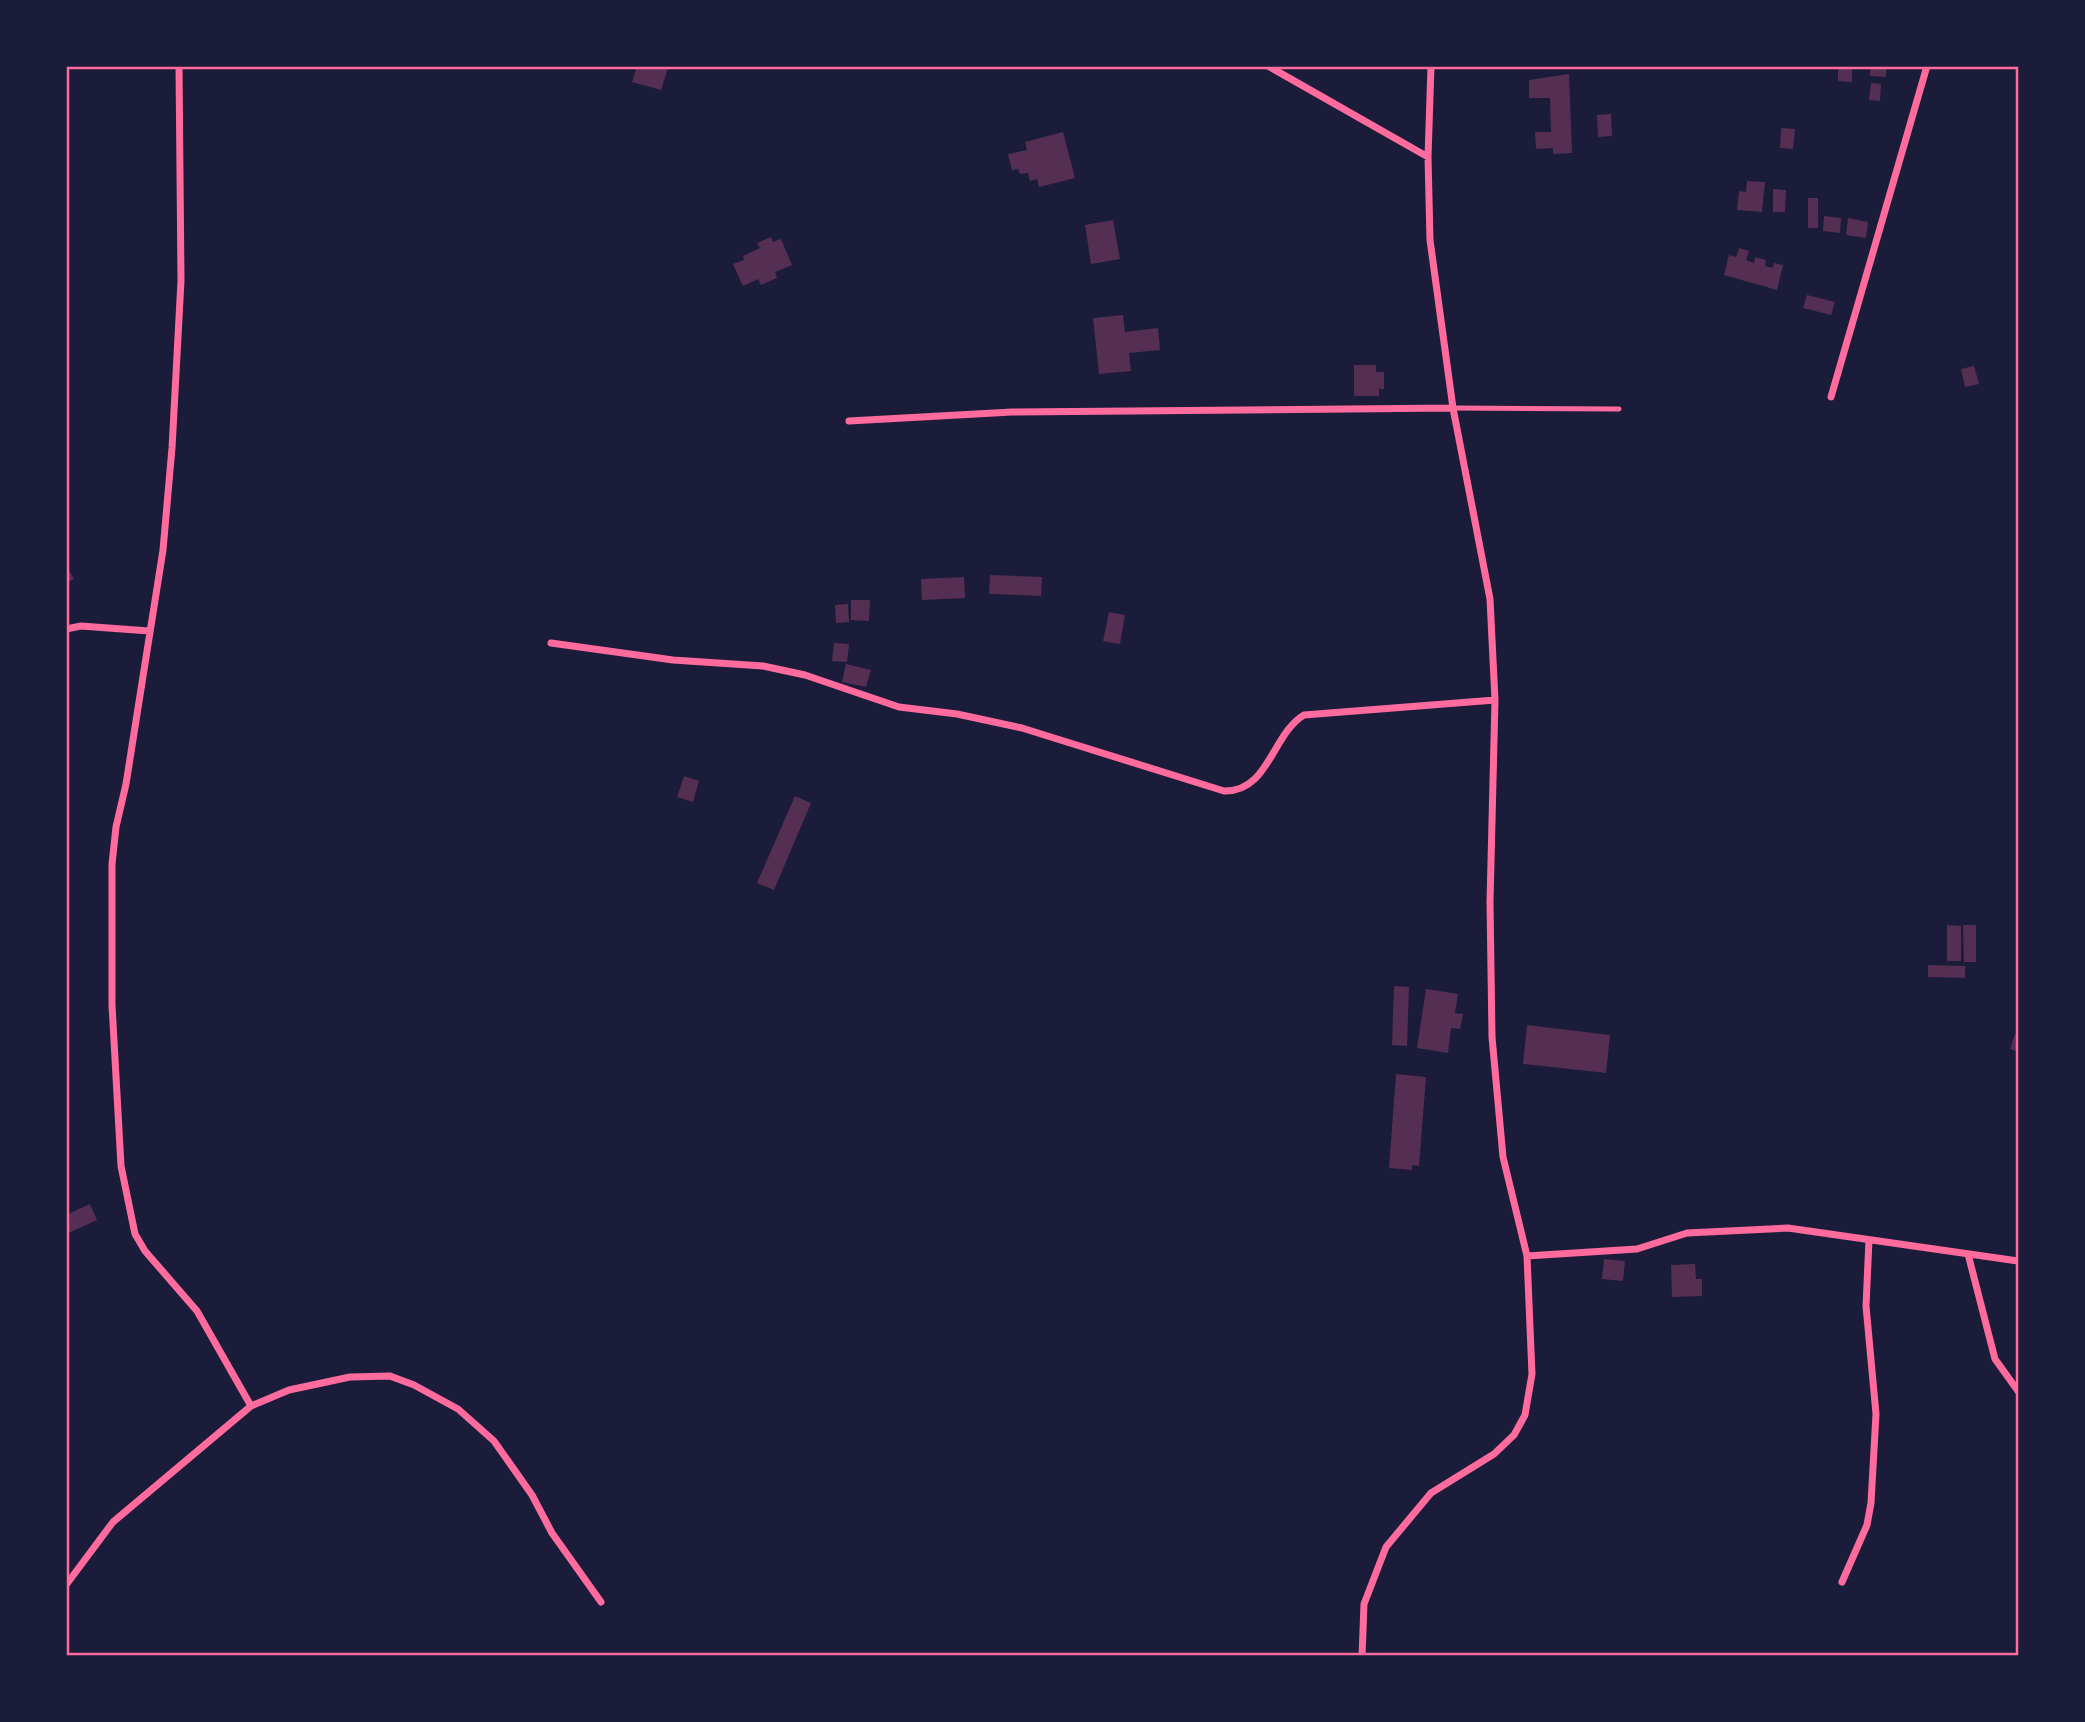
<svg xmlns="http://www.w3.org/2000/svg" width="2085" height="1722" font-family="Manrope,sans-serif">
<style>
.building{fill:#542f53}
.lines{fill:none;stroke-linecap:round;stroke-linejoin:round}
.service{stroke:#ff6b9d;stroke-width:5}
.minor{stroke:#ff6b9d;stroke-width:7}
.neatline{fill:none;stroke:#ff6b9d;stroke-width:2.5}
</style>
<rect width="100%" height="100%" fill="#1b1b3a"/>
<path class="building" d="M637,66L668,68L661,90L632,82Z
M1838,66H1852V82L1838,81Z
M1870,66H1886V77L1870,76Z
M1569,74L1572,153L1553,154V148L1536,149L1535,132H1551L1550,98H1529V80Z
M1871,83L1881,84L1880,101L1869,100Z
M1611,114L1612,136L1598,137L1597,115Z
M1781,128L1795,129L1793,149L1780,148Z
M1063,132L1075,178L1039,187L1037,179L1030,181L1028,173L1020,174L1018,169L1012,170L1008,154L1027,150L1025,142Z
M1747,181L1765,182L1762,212L1737,210L1739,191L1746,192Z
M1773,189L1786,190L1785,212H1773Z
M1808,198H1818V228H1808Z
M1824,216L1841,218L1840,233L1823,231Z
M1848,218L1868,222L1866,238L1846,235Z
M1113,220L1120,259L1091,264L1085,225Z
M771,237L773,242L781,239L792,265L775,272L777,278L761,285L758,279L743,286L733,264L744,260L743,256L760,248L757,243Z
M1739,248L1749,251L1746,260L1754,263L1755,257L1766,260L1765,266L1773,268L1774,263L1783,265L1777,290L1724,275L1729,255L1736,257Z
M1807,295L1835,302L1831,315L1803,308Z
M1123,315L1125,332L1158,328L1160,350L1129,353L1131,371L1099,374L1093,318Z
M1354,365H1376V372H1384V389H1379V396H1354Z
M1974,366L1979,384L1965,387L1961,369Z
M66,565L74,579L66,583Z
M990,575L1042,577L1041,596L989,594Z
M964,577L965,598L922,600L921,579Z
M851,600H870L869,621L851,620Z
M848,604L849,622L836,623L835,605Z
M1109,612L1125,615L1120,644L1103,641Z
M834,643L849,644L847,662L832,661Z
M846,664L871,670L866,687L842,682Z
M684,776L699,781L693,802L677,797Z
M795,796L811,803L774,890L757,883Z
M1947,925L1961,926V961H1947Z
M1963,925H1976V962H1964Z
M1928,965L1965,966V978L1928,977Z
M1394,986L1409,987L1407,1046L1392,1045Z
M1426,989L1458,994L1455,1013L1463,1014L1460,1029L1451,1028L1448,1053L1417,1048Z
M1527,1025L1610,1035L1606,1073L1523,1064Z
M2015,1034L2018,1036V1052L2010,1049Z
M1396,1074L1426,1077L1419,1166L1412,1165V1170L1389,1168Z
M90,1204L97,1220L66,1234V1215Z
M1604,1259L1625,1261L1623,1281L1602,1279Z
M1695,1264L1696,1279H1702V1296L1672,1297L1671,1265Z"/>
<g class="lines">
<path class="service" d="M1453,408L1619,409"/>
<path class="minor" d="M179,66L181,281L172,448L163,550L126,784L116,827L112,864V1005L121,1166L135,1234L145,1251L197,1311L251,1406
M1268,66L1428,157
M1831,397L1927,66
M849,421L1012,412L1453,408
M66,629L81,626L149,631
M551,643L673,660L763,666L805,675L899,707L957,714L1022,728L1224,791C1269,792 1272,734 1304,715L1495,700
M1968,1254L1995,1359L2018,1391
M1527,1256L1637,1249L1687,1233L1788,1228L2018,1261
M1842,1582L1867,1525L1871,1503L1876,1414L1866,1306L1869,1240
M66,1585L113,1522L251,1406L289,1390L350,1377L390,1376L414,1385L458,1409L494,1441L532,1495L552,1533L601,1602
M1362,1656L1364,1604L1386,1547L1431,1493L1494,1454L1514,1435L1525,1415L1532,1374L1527,1256L1503,1157L1492,1037L1490,902L1495,700L1490,599L1453,408L1430,240L1428,157L1431,66"/>
</g>
<rect width="2085" height="1722" fill="none" stroke="#1b1b3a" stroke-width="136"/>
<rect x="68" y="68" width="1949" height="1586" class="neatline"/>
</svg>
